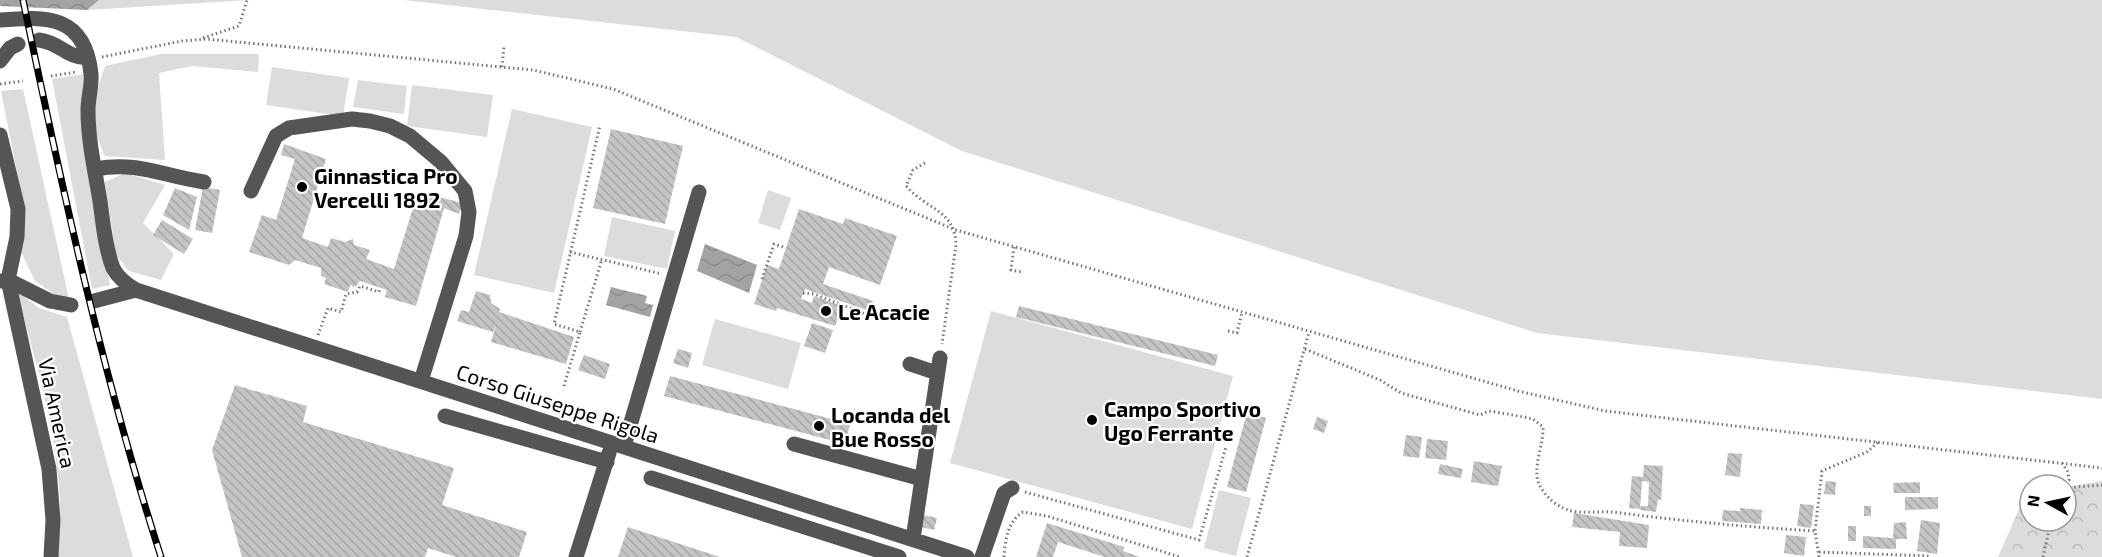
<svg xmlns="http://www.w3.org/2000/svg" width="2102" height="557" font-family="'Exo 2',sans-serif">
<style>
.grass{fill:#dcdcdc}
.park{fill:url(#park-crowns)}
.water{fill:url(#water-waves)}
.building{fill:url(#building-back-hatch)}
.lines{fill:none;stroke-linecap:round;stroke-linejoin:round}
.path{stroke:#777;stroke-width:3;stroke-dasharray:1.5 3;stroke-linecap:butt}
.minor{stroke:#555;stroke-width:15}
.rail-casing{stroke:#000;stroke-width:7}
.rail{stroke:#fff;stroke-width:4.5;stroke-dasharray:14;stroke-linecap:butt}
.poi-dot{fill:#000;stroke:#fff;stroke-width:2}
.labels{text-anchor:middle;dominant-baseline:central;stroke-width:4.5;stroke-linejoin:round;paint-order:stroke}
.poi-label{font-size:21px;font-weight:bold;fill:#000;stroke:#fff;text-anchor:start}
.street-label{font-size:21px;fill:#000;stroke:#fff}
</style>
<defs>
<pattern id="park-crowns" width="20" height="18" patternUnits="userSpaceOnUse" patternTransform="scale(1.5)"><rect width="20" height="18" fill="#dcdcdc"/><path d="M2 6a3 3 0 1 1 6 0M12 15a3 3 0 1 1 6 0" fill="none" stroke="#bbb"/></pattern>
<pattern id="water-waves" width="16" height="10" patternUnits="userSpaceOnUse" patternTransform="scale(1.5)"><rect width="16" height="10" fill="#a3a3a3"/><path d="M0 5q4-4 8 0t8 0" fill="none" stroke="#8b8b8b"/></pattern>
<pattern id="building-back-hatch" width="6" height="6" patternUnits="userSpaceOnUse" patternTransform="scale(1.5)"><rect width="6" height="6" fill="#c4c4c4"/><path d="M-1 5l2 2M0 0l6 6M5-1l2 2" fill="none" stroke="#a7a7a7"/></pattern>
</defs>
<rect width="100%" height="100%" fill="#fff"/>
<path class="grass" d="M99,0H250L87,10Z
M403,0H2102V399L1537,333L962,151L736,37Z
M161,54H259L258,72L192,66L159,73L165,160L105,156C89,122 93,100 105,66Z
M272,67L349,78L343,116L266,105Z
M83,74L82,116L110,285L92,289L52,79Z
M358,80L407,86L404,114L353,107Z
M412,85L493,95L487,137L407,126Z
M23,89L69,299L55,295L35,281L21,252L24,208L1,91Z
M512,109L592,127L554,293L474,275Z
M125,173L165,185L143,223L174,254L161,280L129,271L116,255L105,182Z
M768,190L791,198L780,230L758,223Z
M612,217L675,231L667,269L604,256Z
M17,291L39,308L67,317L133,557H58C69,468 39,376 17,291Z
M991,311L1233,376L1192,529L950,463Z
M715,319L801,343L788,389L702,365Z
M1219,490L1251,498L1236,556L1204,548Z"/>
<path class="park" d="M2102,481V557H1998L2026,493L2030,492V521H2066V487Z"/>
<path class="water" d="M0,0H99L87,10L0,6Z
M705,244L757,265L749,293L697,271Z
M611,287L647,296L645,303L653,305L650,317L606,305Z"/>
<path class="building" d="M611,129L683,146L665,224L593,208Z
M284,144L326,159L302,238L328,247L331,238L345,242L353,239L354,245L370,250L366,259L394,269L418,192L463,203L459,214L444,208L416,306L385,297L387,290L360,281L355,287L350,285L348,292L324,284L326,278L321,276V268L295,260L289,265L249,252L262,215L276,220L295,159L281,155Z
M203,187L220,190L212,233L195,230Z
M175,188L197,197L189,230L163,215Z
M799,209L843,224L845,218L897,236L880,285L829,267L823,284L873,301L870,311L805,289L801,299L812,303L814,296L842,306L835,326L777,308L776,311L754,304L767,265L779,269Z
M162,220L193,239L184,254L153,235Z
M476,291L490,295L491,303L500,309L499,312L574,337L566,364L491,342L496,325L493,332L457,321L461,310L469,312Z
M1019,306L1218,355L1215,366L1016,317Z
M812,323L833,330L825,353L804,346Z
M678,349L692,353L688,368L673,363Z
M584,355L610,364L605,379L578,370Z
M670,376L850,424L845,444L664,396Z
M235,385L307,406L303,422L454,468L442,505L527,532L519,557H456L428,548L425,557H242L212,450Z
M1247,412L1266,418L1246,492L1227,487Z
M1317,417L1328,421L1324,433L1313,429Z
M1406,435L1422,437L1419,458L1403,456Z
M1427,439L1448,441L1446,460L1425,458Z
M1728,453L1742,454L1740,477L1725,475Z
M1474,461L1502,466L1498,486L1471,482Z
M1440,464L1463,469L1461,478L1438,474Z
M1644,465L1663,466L1661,500L1658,499L1656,512L1640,510L1641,506H1648L1649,482L1642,481L1640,509L1629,508L1632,476L1643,477Z
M1826,481L1836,482L1835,495L1824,494Z
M1920,482V493H1894L1893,483Z
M1905,497H1938V509L1905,510Z
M1800,504L1814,505L1811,528L1797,526Z
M1864,506H1871V516H1864Z
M1740,508L1762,510L1761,524L1722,521L1723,510L1740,511Z
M1574,513L1649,525L1647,548L1619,546L1620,532L1572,527Z
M923,515L937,518L934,530L921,527Z
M1921,520L1940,523L1937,554L1917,551Z
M1906,522L1907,539H1896V549L1863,548V536L1893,538L1894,523Z
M1047,523L1124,547L1123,551L1140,557H1105L1058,542L1053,557H1036Z
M1848,526H1856V541H1848Z
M628,527L720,557H618Z
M1786,535L1806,537L1804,556L1784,553Z"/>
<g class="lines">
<path class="path" d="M203,38L239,26L247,0
M102,57L182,41L206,39L533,70L613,89L956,230L1518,391L1605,411L2102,468
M502,67L504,47
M51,76L76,72
M0,84L23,81
M925,163L913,170L906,186C927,210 955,210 956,245L942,344
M1014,247L1011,270L1022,272
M570,252L662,274
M762,279L774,244L786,248
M803,293L814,294L873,317
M1228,331L1237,333L1242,312
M580,332L602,259
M318,335L328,308L341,312L346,294L357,292L360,286L379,292L380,288
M1305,349L1380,380L1401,393L1480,415L1489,411L1524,417L1533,419L1543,427C1544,445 1531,470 1540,486C1546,497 1556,506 1568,510C1581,514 1599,511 1613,512C1681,521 1748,527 1815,531
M564,386L580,332L554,324L600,125
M2062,463L2068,472L2069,480L2064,485
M2066,491L2076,487L2102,485
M1025,492L1199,540L1226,447
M1819,552L1929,556
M1004,557C1005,540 1008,521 1023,512L1047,516L1180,557
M1247,557L1309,332
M1819,557L1815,531L1822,471L1867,452L1878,442
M2043,557L2051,521"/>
<path class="minor" d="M0,20C47,16 85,15 91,74C92,86 88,98 88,110C88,141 95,171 100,201C103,223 105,247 113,268C118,278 126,284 136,290L967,557
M39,40C61,43 65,57 88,58
M0,61L10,48L18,44
M0,135L18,209L17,237L8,280L49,469L53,520L51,557
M95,169C139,161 162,176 204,182
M251,191L276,136L289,128L352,119L370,121L390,126L410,136L441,162L465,191L469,212L466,236L421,381
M2,281L8,280L50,301L71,305
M94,301L136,290
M910,364L937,373
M445,416L607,462
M794,444L922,479
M624,446L699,192
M651,478L899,557
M913,539L940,358
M576,557L609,453
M982,557L1004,493L1012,488"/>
<g class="rail-casing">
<path id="rail" d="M23,0C62,188 102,374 161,557"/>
</g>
<use href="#rail" class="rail"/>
</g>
<g class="poi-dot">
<circle cx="302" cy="187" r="6"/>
<circle cx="826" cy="311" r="6"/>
<circle cx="1092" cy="420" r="6"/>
<circle cx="819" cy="426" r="6"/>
</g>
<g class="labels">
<g class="poi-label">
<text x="314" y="175">Ginnastica Pro<tspan x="314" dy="24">Vercelli 1892</tspan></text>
<text x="838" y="311">Le Acacie</text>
<text x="1104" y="408">Campo Sportivo<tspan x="1104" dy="24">Ugo Ferrante</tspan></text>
<text x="831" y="414">Locanda del<tspan x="831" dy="24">Bue Rosso</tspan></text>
</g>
<g class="street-label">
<text transform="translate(558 403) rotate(18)">Corso Giuseppe Rigola</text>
<text transform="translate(58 413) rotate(78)">Via America</text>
</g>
</g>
<g transform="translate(2048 503) rotate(278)"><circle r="28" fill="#ffffff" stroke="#999999" stroke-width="1.5"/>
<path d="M0-4.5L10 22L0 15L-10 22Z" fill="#000000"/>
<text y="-9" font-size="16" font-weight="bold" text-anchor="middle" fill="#000000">N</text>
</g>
</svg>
